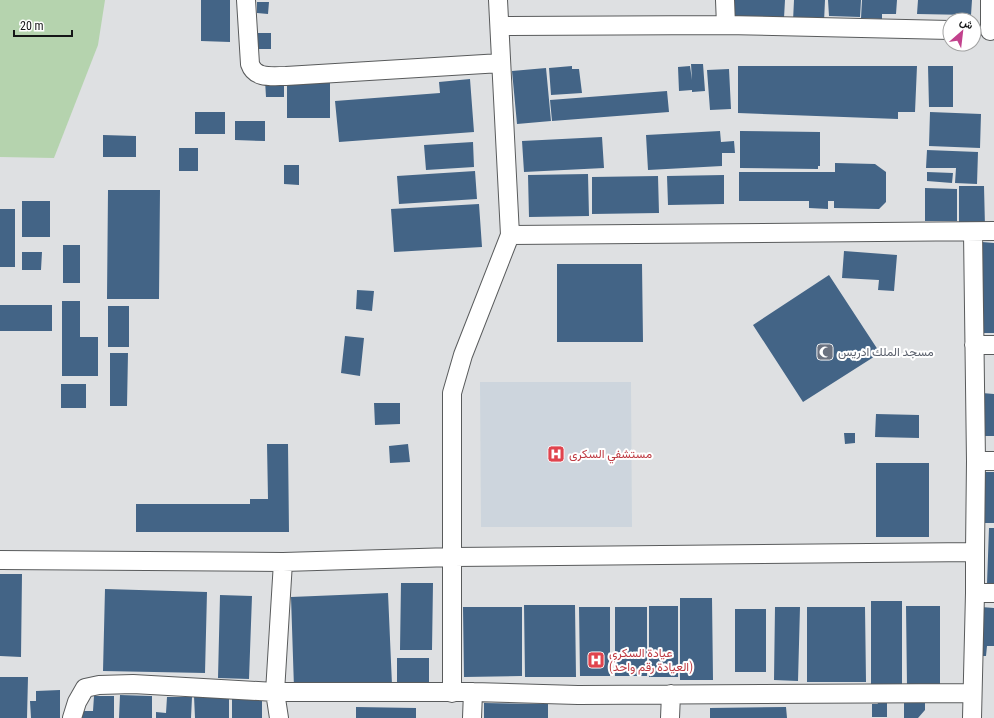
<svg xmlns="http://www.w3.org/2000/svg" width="994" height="718" font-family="'Roboto Condensed',Vazirmatn,sans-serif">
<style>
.built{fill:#cdd5dd}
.green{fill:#b5d3ae}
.building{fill:#436486}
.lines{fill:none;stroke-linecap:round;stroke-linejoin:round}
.street-casing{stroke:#595b5c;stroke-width:20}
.street{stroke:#fff;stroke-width:18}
.labels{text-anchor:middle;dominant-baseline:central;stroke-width:4;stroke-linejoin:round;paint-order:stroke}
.worship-label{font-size:12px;fill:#5b616d;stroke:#fff;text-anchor:start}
.health-label{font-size:12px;fill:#be3a42;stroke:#fff;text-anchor:start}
</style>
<rect width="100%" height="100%" fill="#dee0e2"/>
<path class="built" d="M480,382H631L632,527H481Z"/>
<path class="green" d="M0,0H105L98,45L54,158L0,157Z"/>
<path class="building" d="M201,0H230V42L201,41Z
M731,0H785L784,18L730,16Z
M794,0H825L824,22L793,21Z
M828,0H861L860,17L829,16Z
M862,0H897L896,14H882V19L861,18Z
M918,0H972L971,15L917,14Z
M257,2H269L268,14L257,13Z
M258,33H271V49H258Z
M691,64H703L705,91L692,92V90L679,91L678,67L690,66L692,80Z
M572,66V69H579L582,93L551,95L549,68Z
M738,66H917L915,112H898V119L738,113Z
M928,66H953V107H929Z
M546,68L551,121L517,124L512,71Z
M729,69L731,109L710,110L707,70Z
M287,76L330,77V118H287Z
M470,79L474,132L339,142L335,101L440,93L439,82Z
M265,80H284V97H266Z
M667,91L669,112L552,121L550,100Z
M195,112H225V134H195Z
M930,112L981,114L980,148L929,146Z
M235,121H265V141L235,140Z
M720,131L721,142L734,141L735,153H722V166L648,170L646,135Z
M740,131L820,132V166H818V169L740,168Z
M103,135L136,136V157H103Z
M602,137L604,168L524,172L522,141Z
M473,142L474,167L426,170L424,145Z
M179,148H198V171H179Z
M927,150L978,152L977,184L955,183L956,168H926Z
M835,163L875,164L886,172V202L879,209L834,208V201H828V209L809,208V201H739V172H835Z
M284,165H299V185L284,184Z
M475,171L477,199L399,204L397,176Z
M927,172L953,173L952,183L927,181Z
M588,174L589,216L529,217L528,175Z
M724,175V204L668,205L667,176Z
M658,176L659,213L592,214V177Z
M959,186H984L985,227H959Z
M925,188L957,189V221H925Z
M108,190H160L159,299H107Z
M22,201H50V237H22Z
M479,204L482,247L394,252L391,209Z
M0,209H15V267H0Z
M982,242L994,243V333H981Z
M63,245H80V283H63Z
M844,251L897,255L894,291L878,290L879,280L842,278Z
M22,252H42L41,270H22Z
M557,264H642L643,342H557Z
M829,275L880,353L803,402L753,325Z
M357,290L374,291L372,311L356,309Z
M62,301H80V337H98V376H62Z
M0,305H52V331H0Z
M108,306H129V347H108Z
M345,336L364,338L360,376L341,373Z
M110,353H128L127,406H110Z
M61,384H86V408H61Z
M982,393L994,394V436H982Z
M374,403H400V424L375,425Z
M876,414L919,415V438L875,437Z
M844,433H855V443L845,444Z
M267,444H288L289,532H136V504H250V499H268Z
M408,444L410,462L390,463L389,446Z
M876,463H929V537H876Z
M983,472H994V523H983Z
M989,528H994V584H987Z
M0,574H22L21,657L0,656Z
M401,583H433L432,650H400Z
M105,589L207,592L205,673L103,671Z
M388,593L392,685L294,688L291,597Z
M220,595L252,596L249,679L218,678Z
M680,598H712L713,680H680Z
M871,601H902V685H871Z
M524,605H575L576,677H525Z
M649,606H678V677H649Z
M906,606H940V686H907Z
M463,607H522V676L464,677Z
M579,607H610V676H580Z
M615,607H647V676H615Z
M775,607H800L798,681L774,680Z
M807,607H865L866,682H807Z
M981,607L994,608V646H987L986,656H981Z
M735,609H766V672H735Z
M397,658H429V688H397Z
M0,677H28L27,718H0Z
M60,690V718H31L30,701H36V691Z
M120,695L152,696V718H119Z
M94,696H114V718H82V711H93Z
M194,696H229V718H195Z
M232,696H262V718H232Z
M167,697H192L191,718H156V712L166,713Z
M877,702H887V717H872V704H878Z
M904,702H925V710L918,718H904Z
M484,703L548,704V718H484Z
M356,707L416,708V718H356Z
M786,707L787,718H710V708Z"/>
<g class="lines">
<g class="street-casing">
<path id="street" d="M246,0L250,64C255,79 272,76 286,76L501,63
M725,0L726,25
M990,0V31
M500,26L726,25L950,30
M510,235L994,231
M974,345H994
M976,461H994
M0,560L283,562L453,557L975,552
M975,593H994
M452,693V393L463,355L510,235L498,0
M72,718L77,702L85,688L99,685L133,684L275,692H473L578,695L972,693
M279,718L275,692L283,562
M472,718L473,692
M670,718L671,694
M972,718L975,593V552L976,461L973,232"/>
</g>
<use href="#street" class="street"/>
</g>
<defs>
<g id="mosque-square" transform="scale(0.9)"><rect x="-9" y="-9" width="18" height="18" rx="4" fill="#6b7280" stroke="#fff"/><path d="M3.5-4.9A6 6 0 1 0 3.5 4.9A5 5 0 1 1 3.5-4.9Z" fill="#fff"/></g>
<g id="hospital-square" transform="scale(0.9)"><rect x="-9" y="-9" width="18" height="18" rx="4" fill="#e0444e" stroke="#fff"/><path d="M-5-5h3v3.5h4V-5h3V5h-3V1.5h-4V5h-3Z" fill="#fff"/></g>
</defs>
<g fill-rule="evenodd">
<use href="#mosque-square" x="825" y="352"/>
<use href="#hospital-square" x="556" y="454"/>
<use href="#hospital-square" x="596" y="660"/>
</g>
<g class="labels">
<g class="worship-label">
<text x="838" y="352">مسجد الملك ادريس</text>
</g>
<g class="health-label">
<text x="569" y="454">مستشفي السكرى</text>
<text x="609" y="653">عيادة السكري<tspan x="609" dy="14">(العيادة رقم واحد)</tspan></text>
</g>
</g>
<g transform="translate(962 32) rotate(28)"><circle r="19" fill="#ffffff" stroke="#a1a2a2"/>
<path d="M0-3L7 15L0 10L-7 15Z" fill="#c2428d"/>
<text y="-6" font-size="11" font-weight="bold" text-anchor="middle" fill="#151617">ش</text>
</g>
<path d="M14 30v6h58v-6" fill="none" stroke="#151617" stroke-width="2"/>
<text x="20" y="30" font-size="12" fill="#151617" stroke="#ffffff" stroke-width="3" paint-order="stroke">20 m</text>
</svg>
